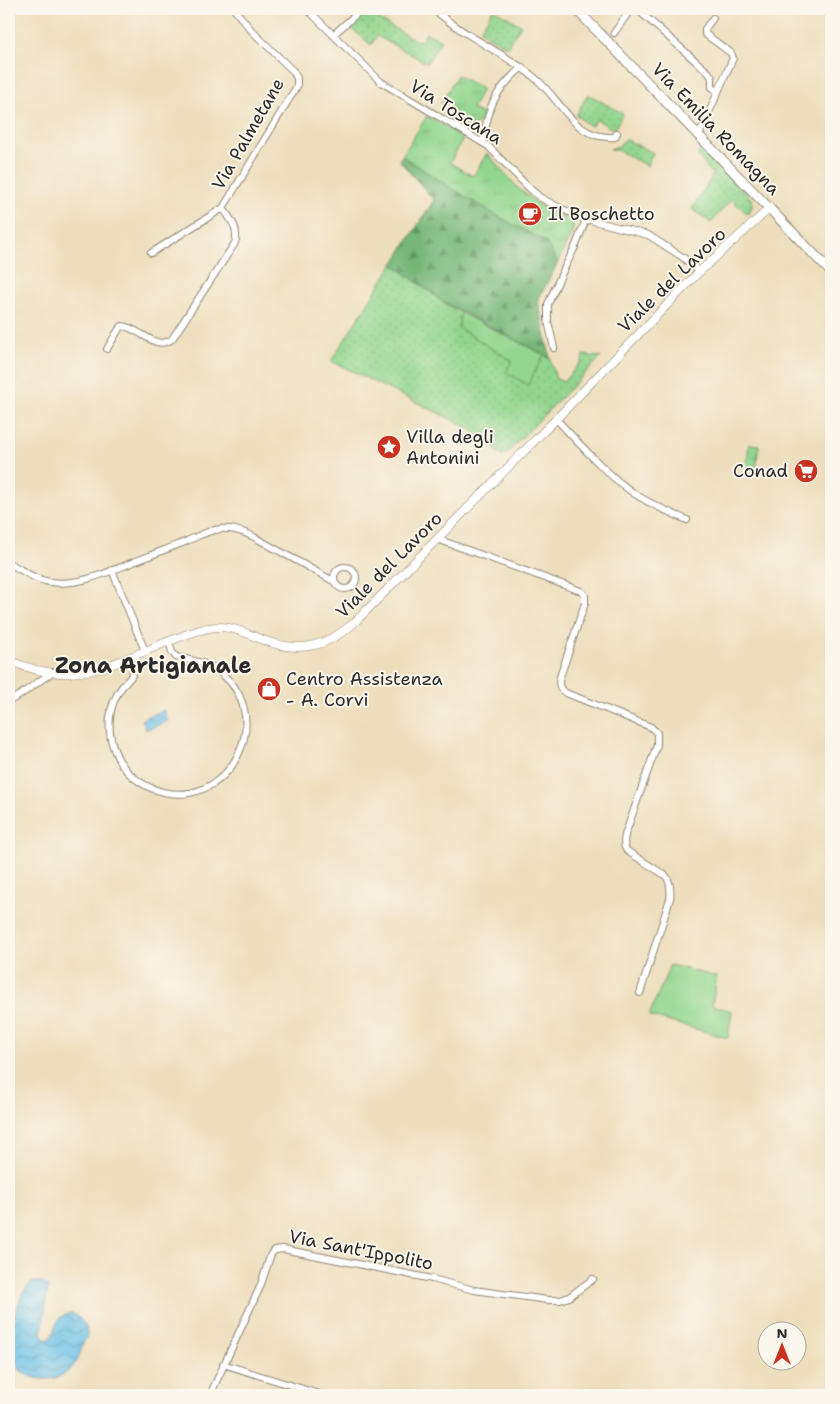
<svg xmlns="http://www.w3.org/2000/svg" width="840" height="1404" font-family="'Shantell Sans',sans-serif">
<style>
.grass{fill:url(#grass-dots);stroke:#5f805c}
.forest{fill:url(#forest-firs);stroke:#507152}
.park{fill:url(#park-tufts);stroke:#5f805c}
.pitch{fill:#93d68e;stroke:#5f805c}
.water{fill:url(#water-waves);stroke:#4a7688}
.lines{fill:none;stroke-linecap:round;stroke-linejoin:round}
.minor-casing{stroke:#8c8474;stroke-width:8}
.tertiary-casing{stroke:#8c8474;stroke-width:9}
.secondary-casing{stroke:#8c8474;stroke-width:11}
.minor{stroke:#fff;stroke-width:6}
.tertiary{stroke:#fff;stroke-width:8}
.secondary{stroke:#fff;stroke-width:9}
.labels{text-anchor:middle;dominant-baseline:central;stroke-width:4;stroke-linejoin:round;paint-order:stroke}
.street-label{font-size:18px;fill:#2b2b2b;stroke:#fbf7ec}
.poi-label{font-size:18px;fill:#2b2b2b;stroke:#fbf7ec;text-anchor:start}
.district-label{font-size:22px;font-weight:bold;fill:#2b2b2b;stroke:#fbf7ec}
</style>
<defs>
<pattern id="grass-dots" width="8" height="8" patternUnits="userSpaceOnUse" patternTransform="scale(1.25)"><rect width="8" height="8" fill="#93d68e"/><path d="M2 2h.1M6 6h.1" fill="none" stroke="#7fb87b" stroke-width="1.8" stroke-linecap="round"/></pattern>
<pattern id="forest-firs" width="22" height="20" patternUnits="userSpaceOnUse" patternTransform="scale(1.25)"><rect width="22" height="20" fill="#76b779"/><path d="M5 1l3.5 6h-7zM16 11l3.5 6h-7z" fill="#619563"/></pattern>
<pattern id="park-tufts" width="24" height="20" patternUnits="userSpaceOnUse" patternTransform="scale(1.25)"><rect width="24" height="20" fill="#93d68e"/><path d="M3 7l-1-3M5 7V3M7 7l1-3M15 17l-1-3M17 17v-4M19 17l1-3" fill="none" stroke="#7fb87b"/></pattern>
<pattern id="water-waves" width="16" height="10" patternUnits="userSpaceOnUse" patternTransform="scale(1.25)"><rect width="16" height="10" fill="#69c0e6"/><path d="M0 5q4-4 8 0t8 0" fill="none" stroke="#579cbb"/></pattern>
</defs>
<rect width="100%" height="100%" fill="#fbf7ec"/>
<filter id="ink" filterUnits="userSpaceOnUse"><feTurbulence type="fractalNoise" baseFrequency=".02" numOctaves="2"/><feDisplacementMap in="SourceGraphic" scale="10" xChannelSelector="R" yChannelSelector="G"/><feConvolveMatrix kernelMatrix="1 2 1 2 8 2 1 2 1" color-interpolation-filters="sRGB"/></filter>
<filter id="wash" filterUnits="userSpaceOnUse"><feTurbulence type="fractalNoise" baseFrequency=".0096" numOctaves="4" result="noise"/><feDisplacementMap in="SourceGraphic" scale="20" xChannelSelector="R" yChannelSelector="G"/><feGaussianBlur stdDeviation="1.12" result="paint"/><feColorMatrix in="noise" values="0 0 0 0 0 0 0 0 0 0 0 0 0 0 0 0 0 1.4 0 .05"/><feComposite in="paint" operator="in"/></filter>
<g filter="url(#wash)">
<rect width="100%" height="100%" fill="#eedebd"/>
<path class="grass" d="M493,9L521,25L507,47L480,31Z
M366,12L417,41L421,40L426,33L441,40L427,63L377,36L371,45L350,27Z
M588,94L623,114L614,130L598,120L595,121L592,126L587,124L576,115Z
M625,139L653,153L647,166L619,151L610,149L619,146Z
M702,148L751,198L753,205L748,214L731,199L711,223L692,209L713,175L698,155Z
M393,264L443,302L461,313L459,322V328L513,361L528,384L544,355L550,358L556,379L562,381L565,380L582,361L583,355L601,357L503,457L482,438L467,427L331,361Z"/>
<path class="forest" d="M402,156L463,195L503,219L545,241L558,262L538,300L550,358L443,302L393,264L434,200L399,160Z"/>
<path class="park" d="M457,75L482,89L472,109L482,114C482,122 476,126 469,128L454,119L457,113L441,103Z
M427,116L464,137L450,163L473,176L487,153L520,190L539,204L573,223V230L558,262L545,241L503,219L463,195L402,156Z
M749,444L759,445L756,469L746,468Z"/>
<path class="pitch" d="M461,313L544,355L528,385L506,372L512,361L459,328V322Z
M670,965L717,977L712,1005L732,1011L728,1038L649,1016Z"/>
<path class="water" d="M164,710L168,721L146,730L142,719Z
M33,1282H41L48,1287L42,1333L44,1339L48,1340L50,1338C55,1332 55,1323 60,1318C71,1306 86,1321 87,1332C88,1339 83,1340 82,1346C77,1369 61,1383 36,1378C27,1376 19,1371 15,1363C6,1345 15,1292 33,1282Z"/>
</g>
<g filter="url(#ink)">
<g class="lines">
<g class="minor-casing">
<path id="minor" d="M307,9L381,82L488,146L529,188L541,198L562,209L586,219L648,235L684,258L699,272
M434,9C464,37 504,52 535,78C563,101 573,140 615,137L617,133
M637,9L709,73L712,78V87L718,92
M614,33L631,9
M333,35L362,9
M699,135L733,58L731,53L705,34V29L713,18
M483,142C489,105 493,93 522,67
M151,253L223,208
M554,348L548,321V304L562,273L576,245L586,219
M107,349L119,329L122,326C139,327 156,352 172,339L235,243C239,228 231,220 223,208L297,86V78L293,71L252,31L234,9
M556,419C580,444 604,472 632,492C649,504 669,512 687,520
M437,539L581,591L585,595V603L560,677C558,685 559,690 566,693L651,727L657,733V745L625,835C624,841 623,846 627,851L666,876C671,883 671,891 670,899L640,993
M9,563C22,570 35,580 50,582C78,586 106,573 131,563C149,556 167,549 185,542C196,537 208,530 221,529C232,528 244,532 254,537L335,582
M334 578a11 11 0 1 1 22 0a11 11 0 1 1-22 0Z
M112,570L145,651
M130,657C131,661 133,667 133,672C132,678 126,682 122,687C108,705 106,730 115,752C121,768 135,781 151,788C229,820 284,710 212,667C200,661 188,660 176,657L172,652L169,641
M9,701L20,695L51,673
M223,1364L322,1395
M210,1395L260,1287L271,1254L275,1250L283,1249L432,1279L474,1290L547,1300H560L569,1297L593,1279"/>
</g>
<g class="tertiary-casing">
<path id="tertiary" d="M9,660C71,690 114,663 172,640C186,635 203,627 219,627C234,627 249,634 263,640C300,654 328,647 357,620L556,419L699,272L770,208"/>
</g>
<g class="secondary-casing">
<path id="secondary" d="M576,9L831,272"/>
</g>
<use href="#minor" class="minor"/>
<use href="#tertiary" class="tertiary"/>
<use href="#secondary" class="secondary"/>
</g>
</g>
<defs>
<g id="cafe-disc" transform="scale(1.25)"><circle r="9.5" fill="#c8321e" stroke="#fbf7ec"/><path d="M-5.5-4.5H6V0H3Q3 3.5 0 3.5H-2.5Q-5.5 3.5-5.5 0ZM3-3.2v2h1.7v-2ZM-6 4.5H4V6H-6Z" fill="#fff"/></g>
<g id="sight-disc" transform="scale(1.25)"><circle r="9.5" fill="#c8321e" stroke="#fbf7ec"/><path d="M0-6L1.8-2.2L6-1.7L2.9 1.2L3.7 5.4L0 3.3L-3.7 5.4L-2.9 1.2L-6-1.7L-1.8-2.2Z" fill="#fff"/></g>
<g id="supermarket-disc" transform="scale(1.25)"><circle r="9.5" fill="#c8321e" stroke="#fbf7ec"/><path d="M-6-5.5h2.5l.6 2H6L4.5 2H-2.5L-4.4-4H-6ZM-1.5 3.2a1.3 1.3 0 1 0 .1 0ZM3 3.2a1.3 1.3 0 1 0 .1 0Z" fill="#fff"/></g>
<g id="shop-disc" transform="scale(1.25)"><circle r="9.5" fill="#c8321e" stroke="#fbf7ec"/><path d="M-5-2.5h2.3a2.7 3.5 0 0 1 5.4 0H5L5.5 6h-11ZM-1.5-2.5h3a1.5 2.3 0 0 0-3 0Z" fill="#fff"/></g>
</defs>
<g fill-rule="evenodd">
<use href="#cafe-disc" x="530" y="214"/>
<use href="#sight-disc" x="389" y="447"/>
<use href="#supermarket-disc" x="806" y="471"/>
<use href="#shop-disc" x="269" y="689"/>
</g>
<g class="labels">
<g class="street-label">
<text transform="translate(456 112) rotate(32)">Via Toscana</text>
<text transform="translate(716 129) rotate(46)">Via Emilia Romagna</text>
<text transform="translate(248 134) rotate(-60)">Via Palmetane</text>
<text transform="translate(672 280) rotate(-44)">Viale del Lavoro</text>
<text transform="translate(389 565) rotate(-45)">Viale del Lavoro</text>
<text transform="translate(361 1250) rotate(11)">Via Sant'Ippolito</text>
</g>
<g class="poi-label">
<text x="548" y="214">Il Boschetto</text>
<text x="406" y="437">Villa degli<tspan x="406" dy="21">Antonini</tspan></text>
<text x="788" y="471" text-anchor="end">Conad</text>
<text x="286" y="679">Centro Assistenza<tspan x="286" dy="21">- A. Corvi</tspan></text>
</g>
<g class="district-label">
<text x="153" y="665">Zona Artigianale</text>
</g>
</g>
<rect width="840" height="1404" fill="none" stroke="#fbf7ec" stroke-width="30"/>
<g transform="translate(782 1346)"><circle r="24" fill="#fbf7ec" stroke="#a8a59f"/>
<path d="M0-4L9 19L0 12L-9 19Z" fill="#c8321e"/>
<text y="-8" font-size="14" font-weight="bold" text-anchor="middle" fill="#2b2b2b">N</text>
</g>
</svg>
